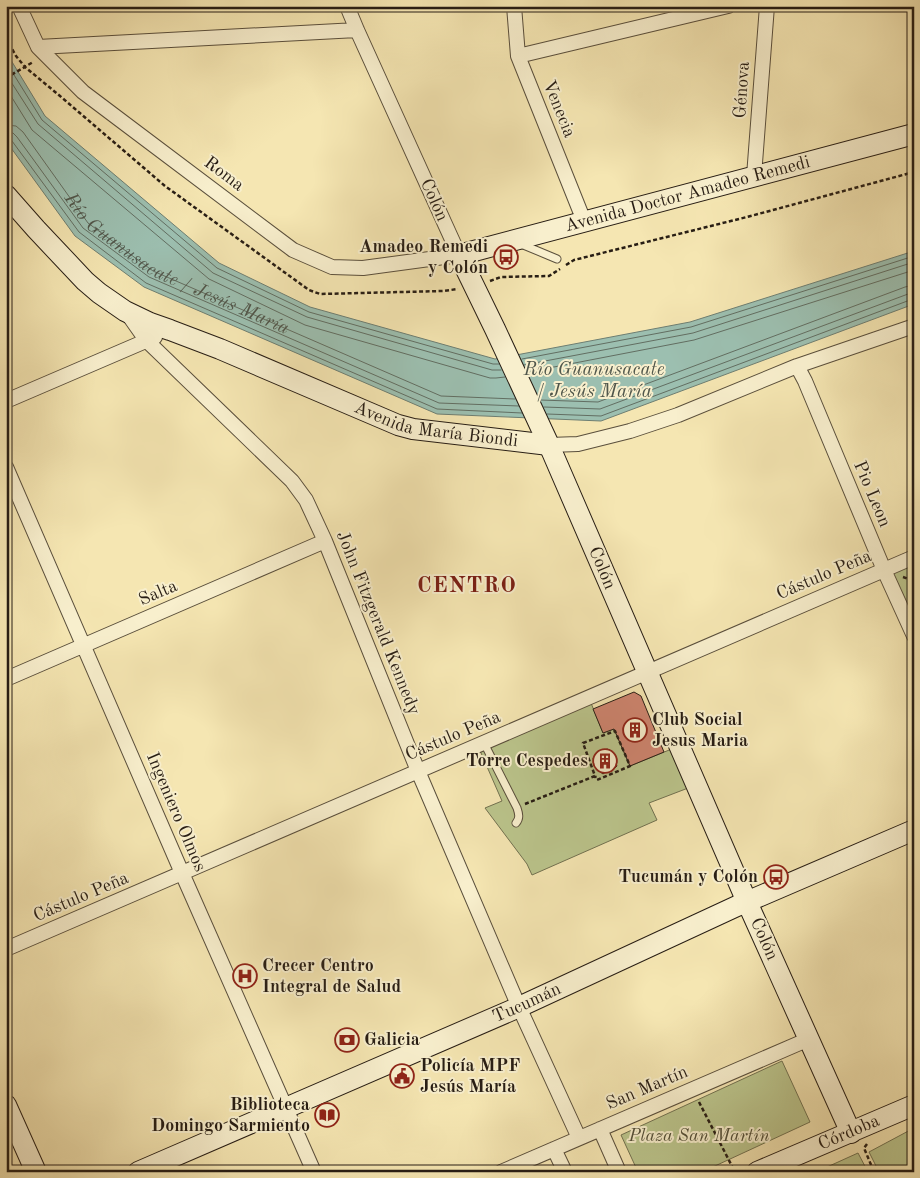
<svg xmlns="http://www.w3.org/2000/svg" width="920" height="1178" font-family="'Old Standard TT',serif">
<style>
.green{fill:#bbc58c;stroke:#717150}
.water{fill:#9cbfb0;stroke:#6d7e72}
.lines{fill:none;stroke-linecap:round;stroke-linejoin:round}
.shore{stroke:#626e62;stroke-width:1}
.building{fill:#cf8570;stroke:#271d14}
.lane-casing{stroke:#5a4f3c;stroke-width:9}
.street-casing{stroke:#5a4f3c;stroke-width:16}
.secondary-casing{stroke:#271d14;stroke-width:22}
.path{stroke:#271d14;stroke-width:2.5;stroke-dasharray:4 2.5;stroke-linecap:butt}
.lane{stroke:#f8efcd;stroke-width:7}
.street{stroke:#f8efcd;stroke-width:14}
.secondary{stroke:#f8efcd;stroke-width:20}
.labels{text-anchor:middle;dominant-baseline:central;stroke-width:4;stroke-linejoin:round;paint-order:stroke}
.street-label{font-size:18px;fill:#271d14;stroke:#f8efcd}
.poi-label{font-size:18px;font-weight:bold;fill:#271d14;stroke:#f8efcd;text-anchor:end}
.park-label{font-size:18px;font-style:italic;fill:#534f38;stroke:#f8efcd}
.water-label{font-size:19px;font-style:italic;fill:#50564b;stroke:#f8efcd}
.district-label{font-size:22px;font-weight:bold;letter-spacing:1px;fill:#7a1f14;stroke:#f8efcd}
</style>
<rect width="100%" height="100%" fill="#f5e6b2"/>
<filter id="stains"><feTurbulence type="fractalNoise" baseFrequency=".004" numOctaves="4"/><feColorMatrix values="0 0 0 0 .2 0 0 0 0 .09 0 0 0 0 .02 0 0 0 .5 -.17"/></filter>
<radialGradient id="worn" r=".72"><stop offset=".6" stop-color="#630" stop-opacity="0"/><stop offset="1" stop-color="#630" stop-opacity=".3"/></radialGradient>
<path class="green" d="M914,557V636L884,570Z
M589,698L603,733L614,729L630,766L679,746L696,785L649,803L657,820L532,875L527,864L485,808L502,801L478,746Z
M782,1061L810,1122L702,1172H638L621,1135Z
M914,1128V1172H879L869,1152Z
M858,1153L868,1172H816Z"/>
<path class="water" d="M6,52L45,116L219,263L310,307L495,359L690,322L914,251V304L601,421L437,414L144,287L75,236L6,141Z"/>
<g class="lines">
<g class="shore">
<path d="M6,62L42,120L217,268L309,312L493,364H499"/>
<path d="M6,74L38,124L213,273L307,317L492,370H501"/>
<path d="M6,88L32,130L209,279L305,325L490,378H496L505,377"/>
<path id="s1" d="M6,125L16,126L23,132L88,223L153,271L441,396L515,399"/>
<path d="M6,132L13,133L17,137L83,228L149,277L439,403L519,406"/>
<path d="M6,139H9L12,141L79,232L146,283L437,409L522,413"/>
<path d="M522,359L691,327L914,256"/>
<path d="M524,365L693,333L914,262"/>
<path d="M528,372L694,340L914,270"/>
<path d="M540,400L598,402L905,287L914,285"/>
<path d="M544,407L600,409L908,294L914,293"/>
<path d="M547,414L601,416L910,300L914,299"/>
</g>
</g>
<path class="building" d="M634,692L641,696L664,752L630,766L614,729L603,733L593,709Z
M607,749L610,750L611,753L609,758L610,761L615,762L617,766L615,768L612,770L607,768V771L603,774L599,771V768L601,765L600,762H595L593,758L597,754L602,756L603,751Z"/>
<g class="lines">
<g class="lane-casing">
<path id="lane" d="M521,244L557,259
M484,743L517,808C519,814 520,818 516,823"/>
</g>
<g class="street-casing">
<path id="street" d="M19,6L38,47L83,92L293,250L332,267L363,268L459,255L357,30L347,6
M514,6L518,56L584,221
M38,47L357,30
M518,56L728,6
M754,176L767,6
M127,313L146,340L292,481L306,500L325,541L418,771L519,1007L579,1138
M797,366L805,381L884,570L914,636
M6,401L155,337
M549,445L578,444L630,431L678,415L797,366L914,326
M6,467L182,873L314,1172
M6,679L325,541
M6,949L914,557
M600,1129L619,1172
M554,1149L565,1172
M501,1172L809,1039"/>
</g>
<g class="secondary-casing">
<g id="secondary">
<path id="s2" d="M6,195L36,229L85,281L99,293L125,311L150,323L170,330L220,349L398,425L413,429L549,445"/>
<path d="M6,1105L36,1172"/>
<path id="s3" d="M851,1133L747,902L549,445L495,329L459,255L914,134"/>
<path id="s4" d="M138,1172L519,1007L737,906L914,830"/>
<path id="s5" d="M757,1172L914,1105"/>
</g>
</g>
<path class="path" d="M6,38L16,56L25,67L60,96L165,186L309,290L320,294L443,291L458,289
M6,78L33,62
M566,265L574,260L747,217L914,172
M490,281L501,277L549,276L560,269
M903,577L914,581
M525,804L595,776L583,743L615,731L630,766L597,780L595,776
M699,1102L735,1172
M867,1144L864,1148L874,1172"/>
<use href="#lane" class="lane"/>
<use href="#street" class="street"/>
<use href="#secondary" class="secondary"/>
</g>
<defs>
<g id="bus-ring" transform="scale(1.25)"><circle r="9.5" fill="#f8efcd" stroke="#8f2418" stroke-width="1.5"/><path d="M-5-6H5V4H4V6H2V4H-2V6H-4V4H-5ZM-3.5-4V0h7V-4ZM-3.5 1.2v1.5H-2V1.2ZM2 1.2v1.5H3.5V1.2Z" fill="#8f2418"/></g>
<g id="building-ring" transform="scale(1.25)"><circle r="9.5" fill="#f8efcd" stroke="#8f2418" stroke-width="1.5"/><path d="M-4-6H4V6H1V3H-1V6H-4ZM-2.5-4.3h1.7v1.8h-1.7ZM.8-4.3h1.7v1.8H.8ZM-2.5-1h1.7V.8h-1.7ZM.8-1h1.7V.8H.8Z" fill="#8f2418"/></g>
<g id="hospital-ring" transform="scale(1.25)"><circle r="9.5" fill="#f8efcd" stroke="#8f2418" stroke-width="1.5"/><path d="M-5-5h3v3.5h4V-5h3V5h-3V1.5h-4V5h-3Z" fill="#8f2418"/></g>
<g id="bank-ring" transform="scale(1.25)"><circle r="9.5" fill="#f8efcd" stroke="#8f2418" stroke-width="1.5"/><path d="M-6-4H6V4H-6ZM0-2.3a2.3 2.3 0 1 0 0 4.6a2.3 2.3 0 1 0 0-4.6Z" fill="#8f2418"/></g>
<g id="civic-ring" transform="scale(1.25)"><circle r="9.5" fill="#f8efcd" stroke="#8f2418" stroke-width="1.5"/><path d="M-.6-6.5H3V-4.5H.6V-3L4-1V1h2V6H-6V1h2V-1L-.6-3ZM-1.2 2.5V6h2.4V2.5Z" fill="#8f2418"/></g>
<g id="library-ring" transform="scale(1.25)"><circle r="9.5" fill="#f8efcd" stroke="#8f2418" stroke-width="1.5"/><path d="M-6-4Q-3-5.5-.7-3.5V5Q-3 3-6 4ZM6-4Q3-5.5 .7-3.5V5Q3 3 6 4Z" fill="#8f2418"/></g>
</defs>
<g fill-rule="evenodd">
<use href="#bus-ring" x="506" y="257"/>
<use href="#building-ring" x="635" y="730"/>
<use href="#building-ring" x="605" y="761"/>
<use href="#bus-ring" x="776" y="877"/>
<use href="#hospital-ring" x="245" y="976"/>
<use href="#bank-ring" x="347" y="1040"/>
<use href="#civic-ring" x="402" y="1076"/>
<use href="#library-ring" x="327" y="1115"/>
</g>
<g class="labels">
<g class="street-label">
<text transform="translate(742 90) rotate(-86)">Génova</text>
<text transform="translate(559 109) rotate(68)">Venecia</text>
<text transform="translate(224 174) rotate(37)">Roma</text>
<text stroke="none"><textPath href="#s3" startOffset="1198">Avenida Doctor Amadeo Remedi</textPath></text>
<text transform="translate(434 200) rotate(66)">Colón</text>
<text stroke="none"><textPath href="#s2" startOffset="500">Avenida María Biondi</textPath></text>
<text transform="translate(872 494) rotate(67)">Pio Leon</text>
<text transform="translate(602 568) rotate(67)">Colón</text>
<text transform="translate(824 575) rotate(-23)">Cástulo Peña</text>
<text transform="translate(158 593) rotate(-23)">Salta</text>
<text transform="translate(378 623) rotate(68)">John Fitzgerald Kennedy</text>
<text transform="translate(453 736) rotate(-23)">Cástulo Peña</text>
<text transform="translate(176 812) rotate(67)">Ingeniero Olmos</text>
<text transform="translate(81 897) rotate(-23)">Cástulo Peña</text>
<text transform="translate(764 939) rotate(66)">Colón</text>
<text stroke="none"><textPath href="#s4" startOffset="424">Tucumán</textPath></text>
<text transform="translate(647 1088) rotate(-23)">San Martín</text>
<text stroke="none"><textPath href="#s5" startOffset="100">Córdoba</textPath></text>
</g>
<g class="poi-label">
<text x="488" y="247">Amadeo Remedi<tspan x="488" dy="21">y Colón</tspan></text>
<text x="652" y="720" text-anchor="start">Club Social<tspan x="652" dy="21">Jesus Maria</tspan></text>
<text x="588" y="761">Torre Cespedes</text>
<text x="758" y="877">Tucumán y Colón</text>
<text x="262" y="966" text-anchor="start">Crecer Centro<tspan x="262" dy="21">Integral de Salud</tspan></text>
<text x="364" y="1040" text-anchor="start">Galicia</text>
<text x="420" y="1066" text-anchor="start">Policía MPF<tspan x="420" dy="21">Jesús María</tspan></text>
<text x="310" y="1105">Biblioteca<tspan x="310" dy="21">Domingo Sarmiento</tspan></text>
</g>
<g class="park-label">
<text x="699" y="1136">Plaza San Martín</text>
</g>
<g class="water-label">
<text stroke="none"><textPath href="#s1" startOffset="228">Río Guanusacate / Jesús María</textPath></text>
<text x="594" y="370">Río Guanusacate<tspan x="594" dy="22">/ Jesús María</tspan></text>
</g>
<g class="district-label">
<text x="467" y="586">CENTRO</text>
</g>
</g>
<rect width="920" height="1178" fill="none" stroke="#f5e6b2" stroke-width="25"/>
<rect x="8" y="8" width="905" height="1163" fill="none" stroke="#271d14" stroke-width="2.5"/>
<rect x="12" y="12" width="895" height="1153" fill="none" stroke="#271d14"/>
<rect width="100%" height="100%" filter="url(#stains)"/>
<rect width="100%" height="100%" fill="url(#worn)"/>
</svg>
